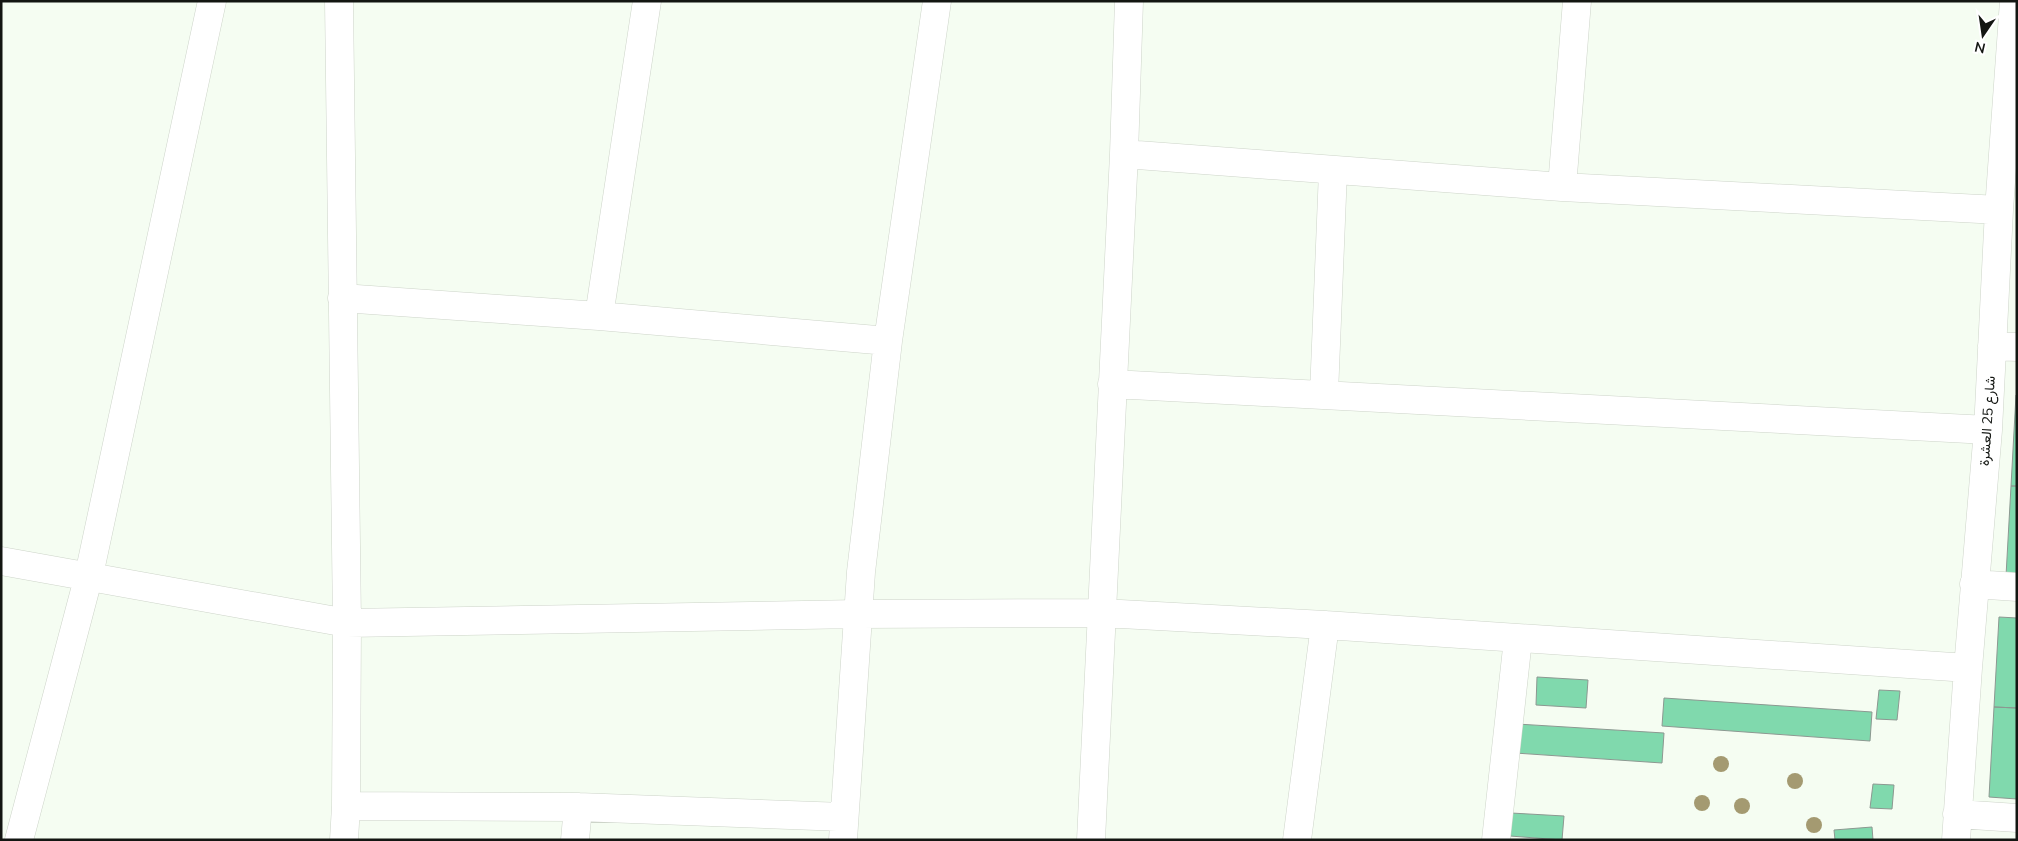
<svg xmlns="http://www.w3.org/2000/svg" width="2018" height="841" font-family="Mulish,Vazirmatn,sans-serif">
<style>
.building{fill:#80d9ad;stroke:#8c9891}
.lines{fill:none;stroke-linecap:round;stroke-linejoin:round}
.minor-casing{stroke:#cdd4c9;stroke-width:29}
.minor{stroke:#fff;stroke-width:28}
.tree{fill:#a49a71}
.labels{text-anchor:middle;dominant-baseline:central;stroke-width:5;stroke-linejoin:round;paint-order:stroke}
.street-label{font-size:14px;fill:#131612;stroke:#fff}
</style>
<rect width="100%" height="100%" fill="#f5fdf2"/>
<path class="building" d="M2016,395H2017V486H2011Z
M2011,486H2017V577L2006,576Z
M1999,617L2017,618V708L1994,707Z
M1537,677L1588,680L1586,708L1536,705Z
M1879,690L1900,691L1897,720L1876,719Z
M1664,698L1872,712L1870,741L1662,726Z
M1994,707L2017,708V799L1989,797Z
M1517,724L1664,733L1662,763L1515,753Z
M1873,784L1894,785L1892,809L1870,808Z
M1511,813L1564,816L1562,840L1510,836Z
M1872,827L1873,840H1835L1834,830Z"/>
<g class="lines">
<g class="minor-casing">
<path id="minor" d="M339,1L347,623L346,806L344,840
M1124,154L1562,187L1999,210
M1562,187L1577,1
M342,298L599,316L888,341
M599,316L647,1
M1992,346L2017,347
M1112,384L1988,430
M1324,394L1333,171
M1,561L347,623L858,614L1102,613L1325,625L1968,668
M1974,584L2017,587
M346,806L578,807L844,817
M1957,814L2017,818
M19,840L89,575L212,1
M575,840L578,807
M843,840L861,572L888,341L937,1
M1091,840L1124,154L1129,1
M1297,840L1325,625
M1496,840L1518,639
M1956,840L1968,668L1988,430L1999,210L2014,1"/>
</g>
<use href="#minor" class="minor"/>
</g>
<g class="tree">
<circle cx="1721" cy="764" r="8"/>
<circle cx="1795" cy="781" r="8"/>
<circle cx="1702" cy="803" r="8"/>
<circle cx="1742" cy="806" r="8"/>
<circle cx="1814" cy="825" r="8"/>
</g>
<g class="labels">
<g class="street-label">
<text transform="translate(1987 421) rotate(-86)">شارع 25 العشرة</text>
</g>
</g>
<rect width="2018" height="841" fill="none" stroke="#131612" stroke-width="5"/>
<g transform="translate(1983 35) rotate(193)" stroke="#ffffff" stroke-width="4" paint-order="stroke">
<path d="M0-4L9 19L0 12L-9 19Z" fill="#131612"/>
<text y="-8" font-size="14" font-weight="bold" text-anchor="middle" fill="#131612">N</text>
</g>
</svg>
